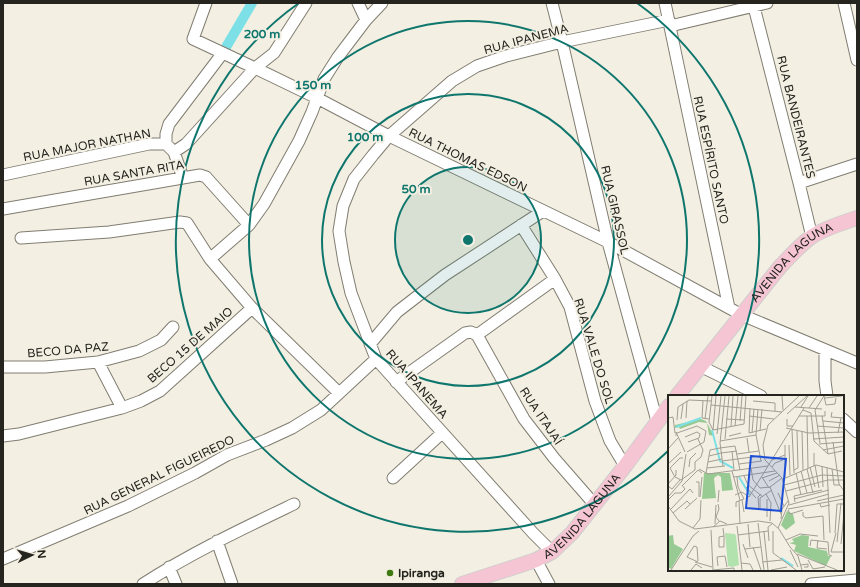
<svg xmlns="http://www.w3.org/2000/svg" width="860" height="587" font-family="'Varela Round',sans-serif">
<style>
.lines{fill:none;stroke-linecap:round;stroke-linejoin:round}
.canal{stroke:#7ce0e6;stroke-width:10}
.minor-casing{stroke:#807d71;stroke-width:13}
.major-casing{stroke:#cfcfce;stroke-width:16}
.minor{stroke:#fff;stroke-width:11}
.major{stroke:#f6c5d3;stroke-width:14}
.ring{fill:none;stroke:#0f766e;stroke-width:2}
.poi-dot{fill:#3f7912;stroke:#f3efe2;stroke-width:1.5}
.labels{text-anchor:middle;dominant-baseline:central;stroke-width:4;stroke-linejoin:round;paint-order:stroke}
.street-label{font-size:12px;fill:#25241f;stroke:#f3efe2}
.poi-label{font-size:12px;font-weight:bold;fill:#25241f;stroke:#f3efe2;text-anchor:start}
.inset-river{fill:none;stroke:#7ce0e6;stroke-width:2}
.inset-road{fill:none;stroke:#a19e94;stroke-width:1}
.view{fill:#1d4ed8;fill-opacity:0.15;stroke:#1d4ed8;stroke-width:2}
.inset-edge{fill:none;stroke:#25241f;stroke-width:2}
.centre{fill:#0f766e;stroke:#f3efe2;stroke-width:2}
.ring-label{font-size:12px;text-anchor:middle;font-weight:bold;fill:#0f766e;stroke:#f3efe2;stroke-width:4;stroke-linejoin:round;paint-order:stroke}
</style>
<rect width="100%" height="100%" fill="#f3efe2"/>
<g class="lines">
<path class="canal" d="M222,54L252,3"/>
<g class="minor-casing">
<path id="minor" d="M206,3L193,39L255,68L317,98L389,136L608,242L729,308
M358,3L366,20
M552,3L562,42L608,242L657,421
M665,3L729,308L742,315L857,363
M753,3L799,183L812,237
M844,3L857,60
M670,26L767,3
M166,144V134L169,124L222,54
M174,152L186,144L255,68L274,53L306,3
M3,175L149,144H166L174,152L183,178
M799,183L857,164
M3,209L200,175L206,177L249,225
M521,225L555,279L570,307L595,401L610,441L625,466
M21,238L109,232L180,222L187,223L210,259L252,308L339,393
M210,259L249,225L264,204L299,141L312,112L324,79L338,57L366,20L382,3
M477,335L524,419L554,458L595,505
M370,344L397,312L445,275L543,211
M825,351V381L827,396
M98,362L122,408
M700,366L761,396
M3,367H45L98,362L139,351L161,340L173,327
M396,382L465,333L471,332L477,335L555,279
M843,419L857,432
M3,436L19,434L122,408L141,401L160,391L252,308
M393,478L442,433
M217,541L232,584
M552,552L533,533L376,359L351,293L344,262L339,231L343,206L354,179L373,155L389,136L452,81L477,66L506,56L562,42L669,20
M3,559L128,506L195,473L227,455L266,440L292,428L321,410L376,359
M536,560L549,584
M169,567L176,584
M143,584C191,553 242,529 294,504
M811,584L857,580"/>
</g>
<g class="major-casing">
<g id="major">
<path id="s1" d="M677,396L779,268C789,257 799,246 811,237C825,228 842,223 857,218"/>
<path id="s2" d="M462,584L536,560L552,552L572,533L625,466L669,406"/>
</g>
</g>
<use href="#minor" class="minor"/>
<use href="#major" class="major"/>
</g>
<circle cx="468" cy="240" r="73" fill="#0f766e" fill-opacity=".12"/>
<g class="ring">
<circle cx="468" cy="240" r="73"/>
<circle cx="468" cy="240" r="146"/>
<circle cx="468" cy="240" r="219"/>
<path d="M668 451A291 291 0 1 1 299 3M637 3A291 291 0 0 1 715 394"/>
</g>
<circle class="poi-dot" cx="390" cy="573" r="4"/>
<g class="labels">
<g class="street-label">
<text transform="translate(526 39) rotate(-15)">RUA IPANEMA</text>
<text transform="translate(796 117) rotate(76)">RUA BANDEIRANTES</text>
<text transform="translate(87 145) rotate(-11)">RUA MAJOR NATHAN</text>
<text transform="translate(468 160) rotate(26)">RUA THOMAS EDSON</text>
<text transform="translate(711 160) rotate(78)">RUA ESPÍRITO SANTO</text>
<text transform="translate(134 173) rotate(-10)">RUA SANTA RITA</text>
<text transform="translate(615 210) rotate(77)">RUA GIRASSOL</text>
<text stroke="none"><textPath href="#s1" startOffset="177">AVENIDA LAGUNA</textPath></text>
<text transform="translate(190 345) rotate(-41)">BECO 15 DE MAIO</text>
<text transform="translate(68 350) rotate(-5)">BECO DA PAZ</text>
<text transform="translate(594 351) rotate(73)">RUA VALE DO SOL</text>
<text transform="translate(417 384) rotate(49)">RUA IPANEMA</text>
<text transform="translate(541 416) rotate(56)">RUA ITAJAÍ</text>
<text transform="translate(159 475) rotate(-26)">RUA GENERAL FIGUEIREDO</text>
<text stroke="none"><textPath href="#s2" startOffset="142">AVENIDA LAGUNA</textPath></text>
</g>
<g class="poi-label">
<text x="398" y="573">Ipiranga</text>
</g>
</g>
<g transform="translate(668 395)">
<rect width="176" height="176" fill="#f3efe2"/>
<path d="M57,138L67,139L68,141L71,170L64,172L60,171Z" fill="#b2e2ae"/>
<path d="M33,24L38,26L46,41L41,40L39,28L31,27L12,34L11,32L7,33V30ZM36,78H62L65,95L54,96L53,82L50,80L46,83L48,103L34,104ZM119,116L125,119L127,128L118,135L113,130ZM5,140L6,149L15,154L3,174L0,172V141ZM134,140L141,141L140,152L159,156L160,161H163L158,171L126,156L128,150L121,148L126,147L124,144Z" fill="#98cb93"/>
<path class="inset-river" d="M8,32L33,23M44,35L52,66L65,73M71,82L82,100M113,163L125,171"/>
<path class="inset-road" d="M44,1L41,27L45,35M114,1L115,15M156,1L158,10L167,9L168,3M157,3L174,1M35,6L34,23L41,24M85,6L107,8V16M43,10L114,17M127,12L154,14M133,12L140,1M82,13L81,38L98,34M141,13L149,1M90,14L88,40L93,66M135,15L143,18L146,46L160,59M164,17L163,22L176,23M119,19L139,1M81,21L106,24M131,21H157V16M139,21L140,73M154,21L160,59M0,23L5,22L7,38M18,23L19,6M13,24L15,9M37,24L40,1M58,24L76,25M119,24V31H125M9,25L10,12L21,5L43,6M72,26L74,1M155,26L176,28M67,31L70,1M149,31L176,33M63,32L65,1M118,33L141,38L176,37M45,35L76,29L78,1M45,35L48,1M124,35L126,78M92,36L94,14M134,36L135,75M9,38L29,31L38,36L36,47L19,57M84,38L86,14M170,38L173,23M49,39L53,1M8,41V37L17,57M61,41L73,38M17,42L29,37L32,39L31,43L20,47M79,43L81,57M57,44L61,1M145,44L176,42M52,46L88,40M165,47L171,89L176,96M152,48L147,15L156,1M151,49L176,47M117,50V82M121,50L122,80M52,53L67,51L72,75M0,54L10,43M155,55L176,51M64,56L66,75M53,58L69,56M146,58V71M69,59L91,56M160,59L174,56M41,61L53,58M15,63H12L2,73L7,82L13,85L27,75V67L33,62L35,55L30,44M104,65L117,60M54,66L92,61M40,67L54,64M0,69L13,57M71,69L94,66M147,70L151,93M55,71L52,48L57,1M154,71L155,92M21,72L22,64L28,58M104,72L107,68L115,65M142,72L147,92M39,73L57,71M83,73L85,85L92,93L102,92L114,83M159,73L162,138M31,74L40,79L100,71L136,13M139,74L145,98M164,74L166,90H172M126,75L130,73L129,35M64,76L72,105M133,76L139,98M38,78L42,55L52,53M128,78L133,100M76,81L80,90L95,102M66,82L107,76M94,82L101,93M94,83L109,78M115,84L148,70L176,77M101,86L112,80M28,87H31V102M0,89L8,80V75M116,90L154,80L176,81M0,91L4,94L12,85M14,91L30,75L34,78M78,92L88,103M102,92L113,119M118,96L160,85H176M110,98L116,111M98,99L103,108L102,126M67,100L74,97L81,102L100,71M0,102L14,86L18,59M32,102L34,82M99,104V122M126,104L161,95M0,105L7,98H13L17,94L14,90M74,105L76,117M71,106L72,129M149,106L176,100M50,107L51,95M127,107L126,101L154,95M50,109L51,114L48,122L51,126M152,109L153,112L162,110M121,110L161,99M0,111L11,126L27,134L90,126L104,128L111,134L122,152L130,161L134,175M68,112V107L76,104L70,92L69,82M92,113V103L104,95M3,114L22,94L25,98M17,114L29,103M120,114L176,104M91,115L90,102L93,99M120,115L122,119L135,115M135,117V121L138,123L155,121L156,145M5,118L19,106L22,109M113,124L114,114L120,106M90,128L96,175M47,129L48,110M80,129L82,152M69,131L74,175M45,132L52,126L59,129M25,133L32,124L33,105M55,133L56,141V152H51V142L56,141M110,133L121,108L114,83L97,65L95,50L100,30L131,1M43,135L45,175M105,136V158L128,175M96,137L100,175M167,138L169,109H176M70,140L100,136M118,145L132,139L150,141M150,145L149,153L159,154M101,146L100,132L104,129M169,147L173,108M75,149L80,163M173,149L176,118M142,151L143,145L160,147L161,160L164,161M85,152L93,175M77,154L93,152M122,155L130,172M163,157L168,138M163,157H176M129,159L169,175M140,165L145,174L157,172M27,167L44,172M30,167L19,162L26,151L29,152L30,166M94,167L114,165M73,168L82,169L85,175M133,170L140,169V172H136M50,171L49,162L57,161L59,172M3,175L25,141L31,136M23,175L28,169L34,173M45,175L66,173V175M103,175L119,172"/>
<path class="view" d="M83,61L118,64L113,116L78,113Z"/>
<rect width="176" height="176" class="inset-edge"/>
</g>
<circle cx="468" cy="240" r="6" class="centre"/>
<g class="ring-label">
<text x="262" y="38">200 m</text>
<text x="313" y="89">150 m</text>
<text x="365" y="141">100 m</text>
<text x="416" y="193">50 m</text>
</g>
<rect width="860" height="587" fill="none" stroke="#25241f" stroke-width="8"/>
<g transform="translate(32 555) rotate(85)" stroke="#f3efe2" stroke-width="3" paint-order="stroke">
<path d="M0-3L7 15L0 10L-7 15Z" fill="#25241f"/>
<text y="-6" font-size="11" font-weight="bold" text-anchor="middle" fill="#25241f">N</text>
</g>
</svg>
